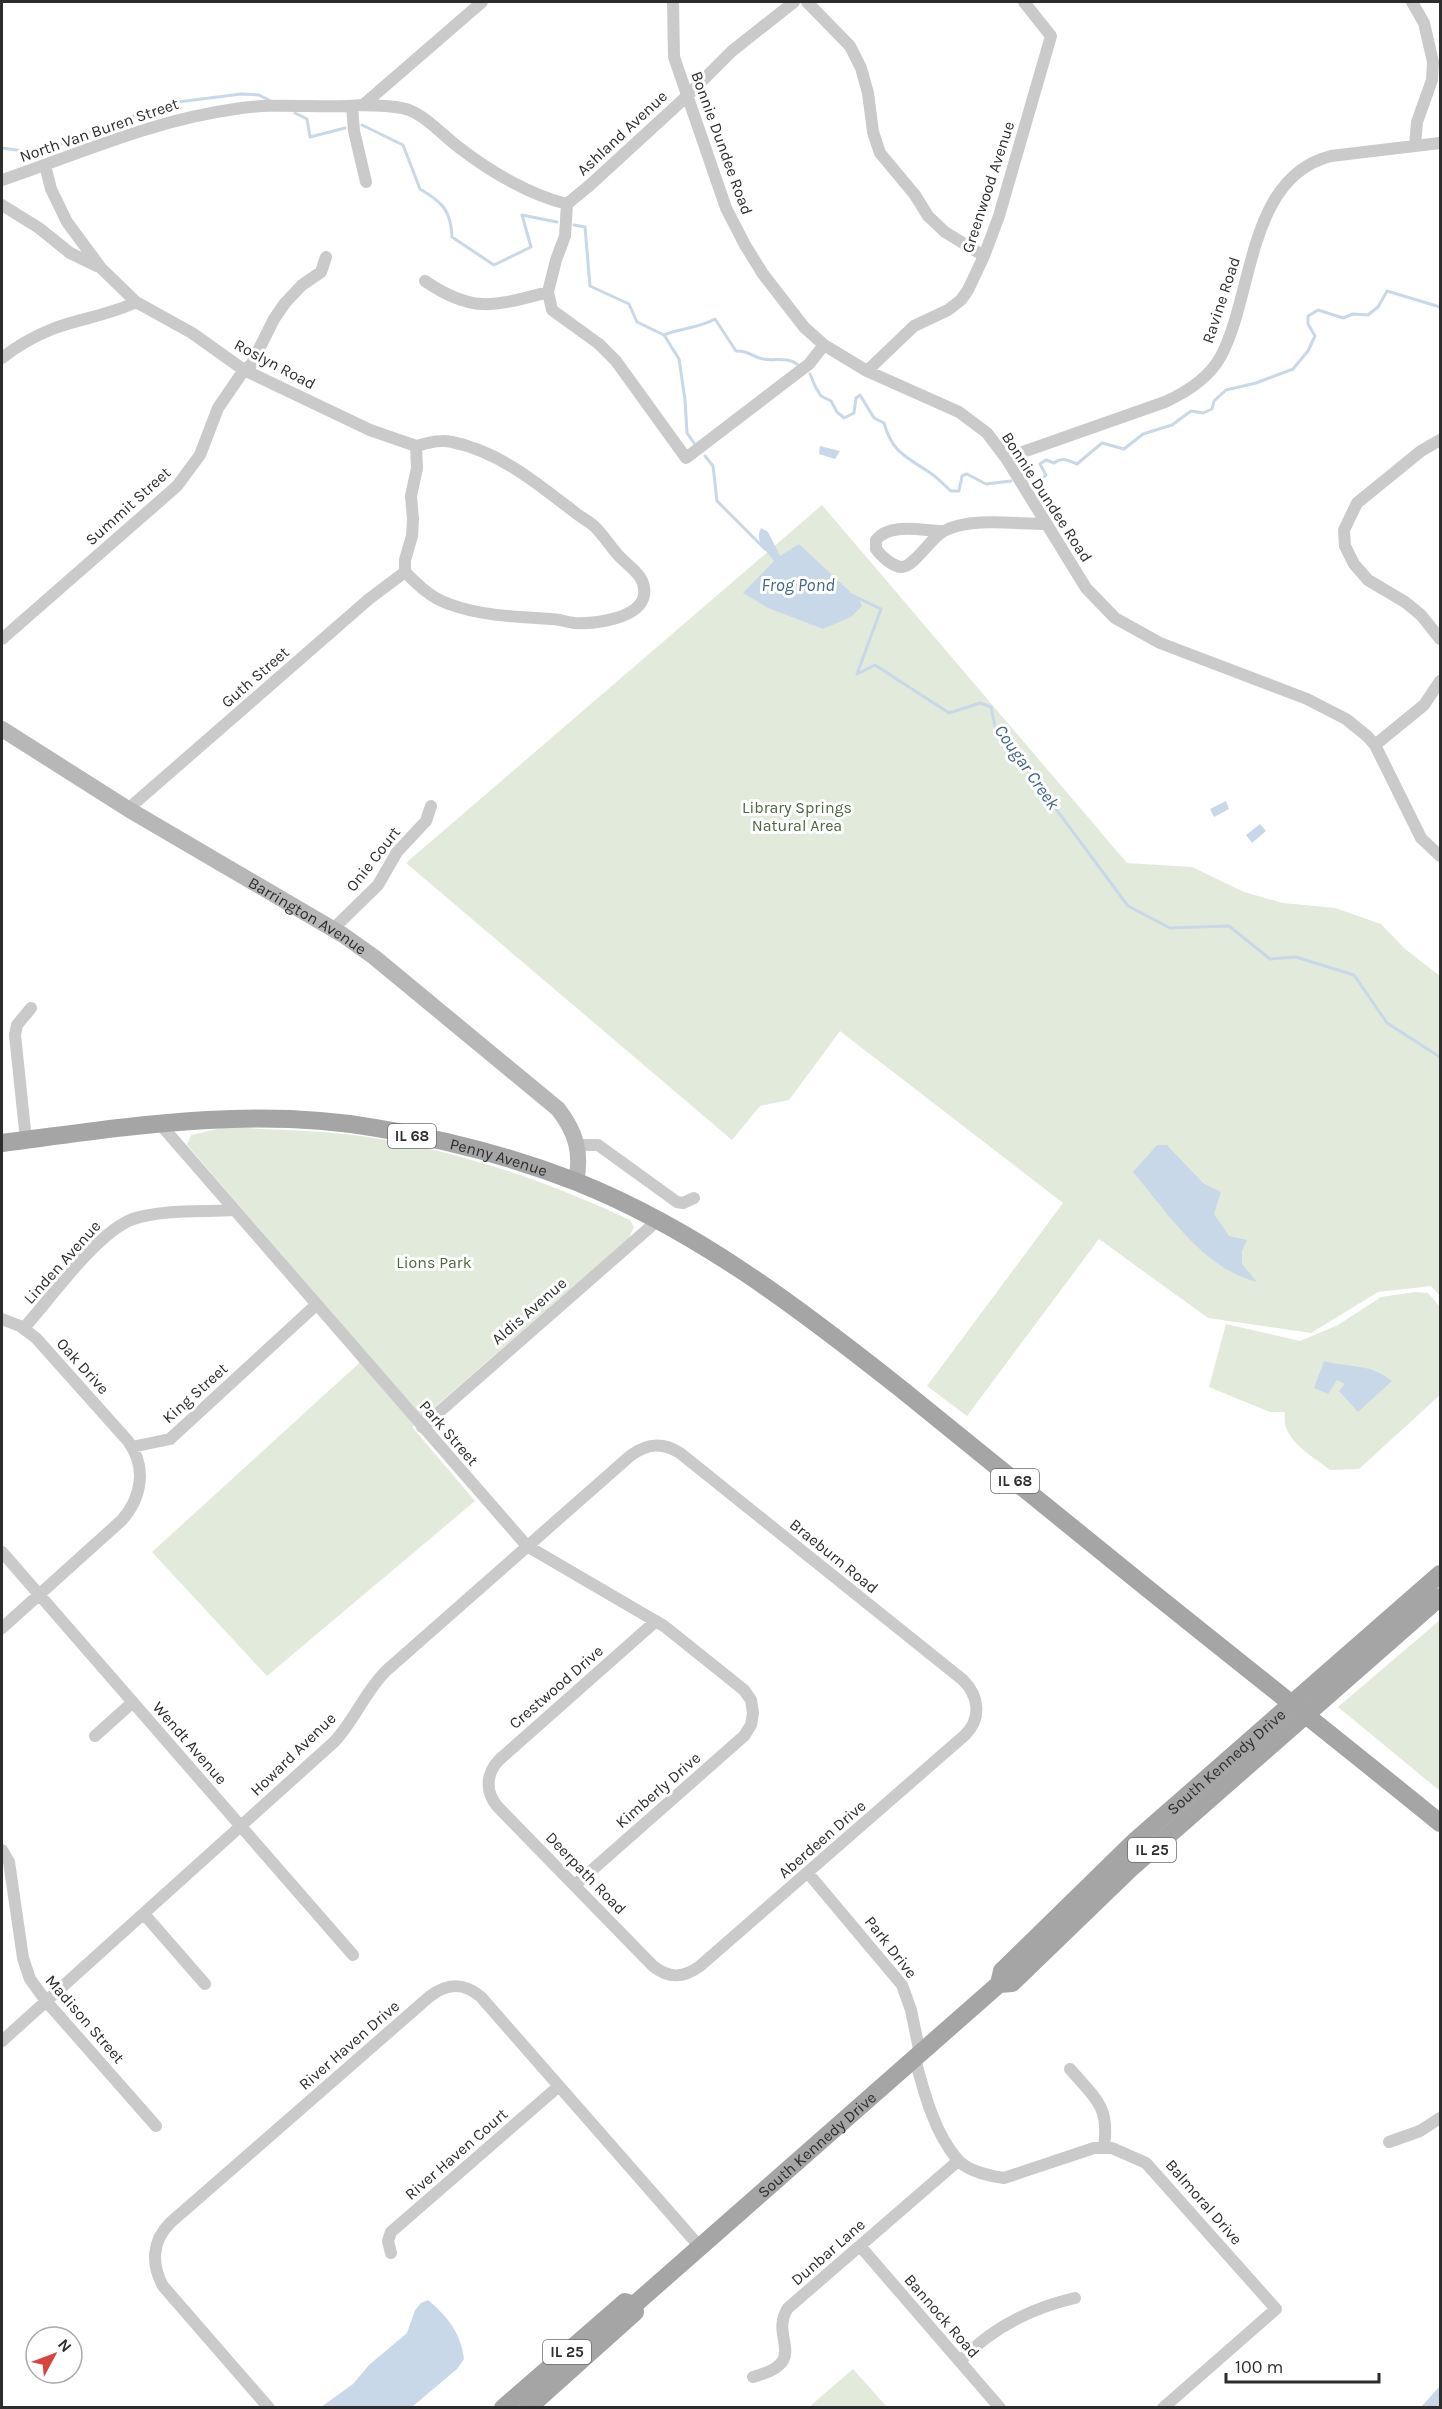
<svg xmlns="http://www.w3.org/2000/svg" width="1442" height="2409" font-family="Karla,sans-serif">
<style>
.green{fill:#e2eadc}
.water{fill:#c9d8e8}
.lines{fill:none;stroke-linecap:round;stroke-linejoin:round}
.stream{stroke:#c9d8e8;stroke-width:3}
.street{stroke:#cacaca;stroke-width:12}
.secondary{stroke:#b7b7b7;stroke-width:16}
.primary{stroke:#a5a5a5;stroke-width:18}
.labels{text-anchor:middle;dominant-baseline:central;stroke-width:6;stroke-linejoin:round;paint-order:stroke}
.shield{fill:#fff;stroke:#6c6c6c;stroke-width:1.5}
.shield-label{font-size:15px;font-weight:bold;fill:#2d2d2d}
.street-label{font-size:16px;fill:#2d2d2d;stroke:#fff}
.park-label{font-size:16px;fill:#4c663e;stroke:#fff}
.water-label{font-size:18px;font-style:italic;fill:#426489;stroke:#fff}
</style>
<rect width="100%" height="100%" fill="#fff"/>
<path class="green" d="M822,505L1127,863L1192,867L1244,892L1283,903L1335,908L1381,924L1405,949L1440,976V1296L1431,1286L1378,1292L1311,1333L1208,1318L1099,1239L967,1416L927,1386L1063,1203L840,1031L789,1100L760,1106L732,1140L406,863Z
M226,1127C273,1130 321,1130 368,1137C460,1151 546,1181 630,1220L634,1227L629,1238L412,1427L475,1501L267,1676L152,1552L368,1355L187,1145L191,1135Z
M1415,1292L1428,1293L1440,1307V1395L1359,1469L1330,1470C1311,1455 1280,1439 1285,1412H1270L1209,1387L1226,1324L1300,1341L1338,1325L1381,1297Z
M1440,1620V1791L1338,1707Z
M853,2369L887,2407H809Z"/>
<path class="water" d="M820,446L840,451L835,459L819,454Z
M761,528L768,532L780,556L799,544L860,601L862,606L851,617L823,629L768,608L743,593L774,561C766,550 754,542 761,528Z
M1226,801L1229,809L1214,817L1210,809Z
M1260,824L1266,831L1252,843L1246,835Z
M1157,1145H1167L1203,1183L1221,1192L1214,1214L1229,1236L1247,1240L1242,1251V1264L1257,1282C1202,1268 1168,1213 1133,1172Z
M1324,1361C1350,1368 1370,1363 1392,1381L1358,1412L1339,1391L1345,1384L1337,1380L1328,1394L1314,1388Z
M428,2300C448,2317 461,2333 464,2359L457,2369L412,2407H321L353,2384L369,2365L407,2333L415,2310L421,2303Z
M1440,2386V2407H1421Z"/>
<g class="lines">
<path class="stream" d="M295,113L307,119L310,137L345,128
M362,125L403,145L420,189C442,202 451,210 452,237L494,265L531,247L522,215L557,222
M2,148L38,153L136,115H156L178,102L241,94L259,95L269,100
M574,225L585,227L590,286L629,304L637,322L664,335L679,359L685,400L687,433L694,443
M664,335C681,328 699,328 715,319L736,351C752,351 751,357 763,359C774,361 788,357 797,364
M810,374L815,386L821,396L831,401L837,412L844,418L854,413L856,398L860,395L874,418L884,423C892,452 906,457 929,472C937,477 944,485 951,491H959L962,476L967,474L986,484L1011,481
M705,456L713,466L717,501L765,549
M1026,479H1041L1046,475L1040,464L1046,460L1054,463C1062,457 1068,460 1077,464L1102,443L1124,449L1143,434L1172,425L1191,411L1203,413L1212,409L1214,401L1226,390L1256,383L1293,369L1308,351L1315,336L1308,324V316L1318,310L1343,318L1353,314L1368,315L1378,307L1387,291L1440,307
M852,595L881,609L857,674L875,665L949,713L980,703L991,707L995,727L1128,906L1170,928L1229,926L1270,959L1296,957L1354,975L1387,1023L1440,1057"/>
<path class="street" d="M673,2L674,57L726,208L745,245L763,274L804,327L824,345L867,371L959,412L987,433L1006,458L1086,588L1115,618L1160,643L1307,699L1346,719L1367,736L1375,745L1421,838L1440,856
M807,2L850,46L861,68L868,93L873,132L880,153L915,195L928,216L945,232L984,256
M1412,2L1424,23L1433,62L1432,80L1417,122L1415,146
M363,105C379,106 395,105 409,110C429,118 444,137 461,149C491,172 530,195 567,204
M352,106L354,131L366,182
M45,165L51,189L67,222L101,268L136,302L192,333L244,370L370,430L416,446L417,468L411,496L413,519L412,536L405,560V572
M2,180C78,154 154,120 235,109C277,102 321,109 363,105L482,2
M567,204L565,236L556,260L548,292L552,310L599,344L616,361L686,458L809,364L824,345
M567,204L590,185L686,97L732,51L794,2
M2,205L39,228L70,253L97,266
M425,281C473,314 495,306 548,292
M2,358C17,346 37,335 55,328C82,318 110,315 136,302
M867,371L914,326L948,310L961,300L968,290L984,256L999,216L1051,36L1024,2
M1440,440L1421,451L1357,503L1344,530L1345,546L1354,564L1368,580L1405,602L1421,615L1440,639
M1006,458L1165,402C1187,392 1209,378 1221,356C1254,294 1247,177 1331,156L1440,143
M943,531C923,531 890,522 876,540V549C881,556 893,567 902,567C915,566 931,537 944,531C971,517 1015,524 1046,524
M405,572C418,585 431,598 449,604C481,616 518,617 552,619C559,619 566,622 574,623C594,624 640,619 644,595C647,576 629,567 618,555C610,546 604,536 595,527C589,521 580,517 573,511C537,483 498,451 452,442C440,439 428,443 416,446
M2,639L177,486L200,455L218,408L244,370L251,365L274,319L285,303L302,285L321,272L326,257
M1375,745L1424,705L1440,681
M128,809L369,599L405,572
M333,929L378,885L397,852L426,821L431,806
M160,1124L527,1546L664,1626L744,1690L751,1700L753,1713L751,1725L744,1736L575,1885
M26,1140L15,1035L17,1025L31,1008
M577,1145H598L677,1202L683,1203L694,1198
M2,1319L20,1326L36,1338L128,1441C147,1467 142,1497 122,1520L2,1628
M24,1328C51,1298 97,1232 133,1219C162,1209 204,1212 234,1210
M422,1427L657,1221
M132,1447L170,1439L316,1305
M2,1552L353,1955
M95,1736L133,1702
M2,1850L9,1862L23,1958L30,1979L46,2001L156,2126
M808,1873L902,1985L911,2010L920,2054
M144,1914L205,1984
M2,2041L334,1742C355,1720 365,1691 387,1670L630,1456C647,1443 663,1442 680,1453L963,1680C979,1696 982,1718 965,1735L700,1966C684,1978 669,1979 653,1966L497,1806C485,1791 486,1774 499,1760L656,1621
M915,2059C924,2092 934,2132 957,2159C967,2171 990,2176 1004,2178L1094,2148H1112L1146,2163L1276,2309L1163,2408
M1070,2069C1095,2098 1110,2106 1104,2147
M1389,2142L1420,2131L1440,2118
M860,2246L1000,2408
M391,2253L388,2241L391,2232L559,2086
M960,2361C992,2328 1031,2308 1075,2298
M753,2377C812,2361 768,2338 788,2308L958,2161
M269,2408L163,2286C151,2264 152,2241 170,2223L429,1997C447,1983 463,1982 481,1997L700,2247"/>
<path class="secondary" id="s1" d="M2,729L128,809L343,935L374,957L558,1109C576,1132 582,1153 576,1182"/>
<g class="primary">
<path id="s2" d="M2,1143C126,1127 251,1106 376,1128C443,1139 513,1157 577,1182C697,1230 800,1309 900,1388C965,1441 1030,1494 1095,1546C1209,1639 1326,1730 1440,1823"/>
<path d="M999,1984L1012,1983L1130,1869L1440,1597"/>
<path d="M503,2408L625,2302L634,2305"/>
<path id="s3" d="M528,2408L635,2312L634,2305L999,1984L1002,1971L1135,1841L1440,1574"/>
</g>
</g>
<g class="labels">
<g class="shield">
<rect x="388" y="1124" width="48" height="24" rx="4.5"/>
<rect x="991" y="1469" width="48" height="24" rx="4.5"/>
<rect x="1128" y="1838" width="48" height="24" rx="4.5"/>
<rect x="543" y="2340" width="48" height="24" rx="4.5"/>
</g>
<g class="shield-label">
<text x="412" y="1136">IL 68</text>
<text x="1015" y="1481">IL 68</text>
<text x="1152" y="1850">IL 25</text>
<text x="567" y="2352">IL 25</text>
</g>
<g class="street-label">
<text transform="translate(99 130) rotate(-19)">North Van Buren Street</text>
<text transform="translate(622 133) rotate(-43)">Ashland Avenue</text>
<text transform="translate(722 143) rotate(70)">Bonnie Dundee Road</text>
<text transform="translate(988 187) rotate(-72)">Greenwood Avenue</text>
<text transform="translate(1221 300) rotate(-72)">Ravine Road</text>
<text transform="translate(275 364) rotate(28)">Roslyn Road</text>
<text transform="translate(1047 497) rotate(57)">Bonnie Dundee Road</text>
<text transform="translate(128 506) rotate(-42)">Summit Street</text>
<text transform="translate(255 677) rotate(-41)">Guth Street</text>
<text transform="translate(373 859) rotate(-52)">Onie Court</text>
<text stroke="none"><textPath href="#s1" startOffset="358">Barrington Avenue</textPath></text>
<text stroke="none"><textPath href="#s2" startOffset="502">Penny Avenue</textPath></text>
<text transform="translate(62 1262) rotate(-48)">Linden Avenue</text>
<text transform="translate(529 1311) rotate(-41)">Aldis Avenue</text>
<text transform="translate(83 1366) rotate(48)">Oak Drive</text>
<text transform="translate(195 1393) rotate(-42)">King Street</text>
<text transform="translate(449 1433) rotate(49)">Park Street</text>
<text transform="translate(834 1556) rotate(39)">Braeburn Road</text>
<text transform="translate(556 1687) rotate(-41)">Crestwood Drive</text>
<text transform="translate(190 1743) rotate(49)">Wendt Avenue</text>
<text transform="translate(293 1754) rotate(-44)">Howard Avenue</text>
<text stroke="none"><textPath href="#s3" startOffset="957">South Kennedy Drive</textPath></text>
<text transform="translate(658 1790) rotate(-41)">Kimberly Drive</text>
<text transform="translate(822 1839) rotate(-41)">Aberdeen Drive</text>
<text transform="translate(586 1873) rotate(46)">Deerpath Road</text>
<text transform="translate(891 1947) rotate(52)">Park Drive</text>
<text transform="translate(85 2019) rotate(49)">Madison Street</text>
<text transform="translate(349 2045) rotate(-41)">River Haven Drive</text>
<text stroke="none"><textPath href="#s3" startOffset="394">South Kennedy Drive</textPath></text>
<text transform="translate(456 2154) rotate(-41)">River Haven Court</text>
<text transform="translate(1204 2202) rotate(49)">Balmoral Drive</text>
<text transform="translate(828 2252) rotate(-41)">Dunbar Lane</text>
<text transform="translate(942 2316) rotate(49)">Bannock Road</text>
</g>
<g class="park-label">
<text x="797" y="807">Library Springs<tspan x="797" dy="18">Natural Area</tspan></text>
<text x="434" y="1262">Lions Park</text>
</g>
<g class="water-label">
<text x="798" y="585">Frog Pond</text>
<text transform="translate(1027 767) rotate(55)">Cougar Creek</text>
</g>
</g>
<rect width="1442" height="2409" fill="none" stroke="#2d2d2d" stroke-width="6"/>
<g transform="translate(54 2355) rotate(49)"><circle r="28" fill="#ffffff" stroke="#ababab" stroke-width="1.5"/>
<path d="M0-4.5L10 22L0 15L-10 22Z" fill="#d8453c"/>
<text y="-9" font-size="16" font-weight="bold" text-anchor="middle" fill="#2d2d2d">N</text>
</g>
<path d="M1226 2373v9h153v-9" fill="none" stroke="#2d2d2d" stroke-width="3"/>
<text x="1235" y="2373" font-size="18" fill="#2d2d2d" stroke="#ffffff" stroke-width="4.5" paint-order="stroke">100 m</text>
</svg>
